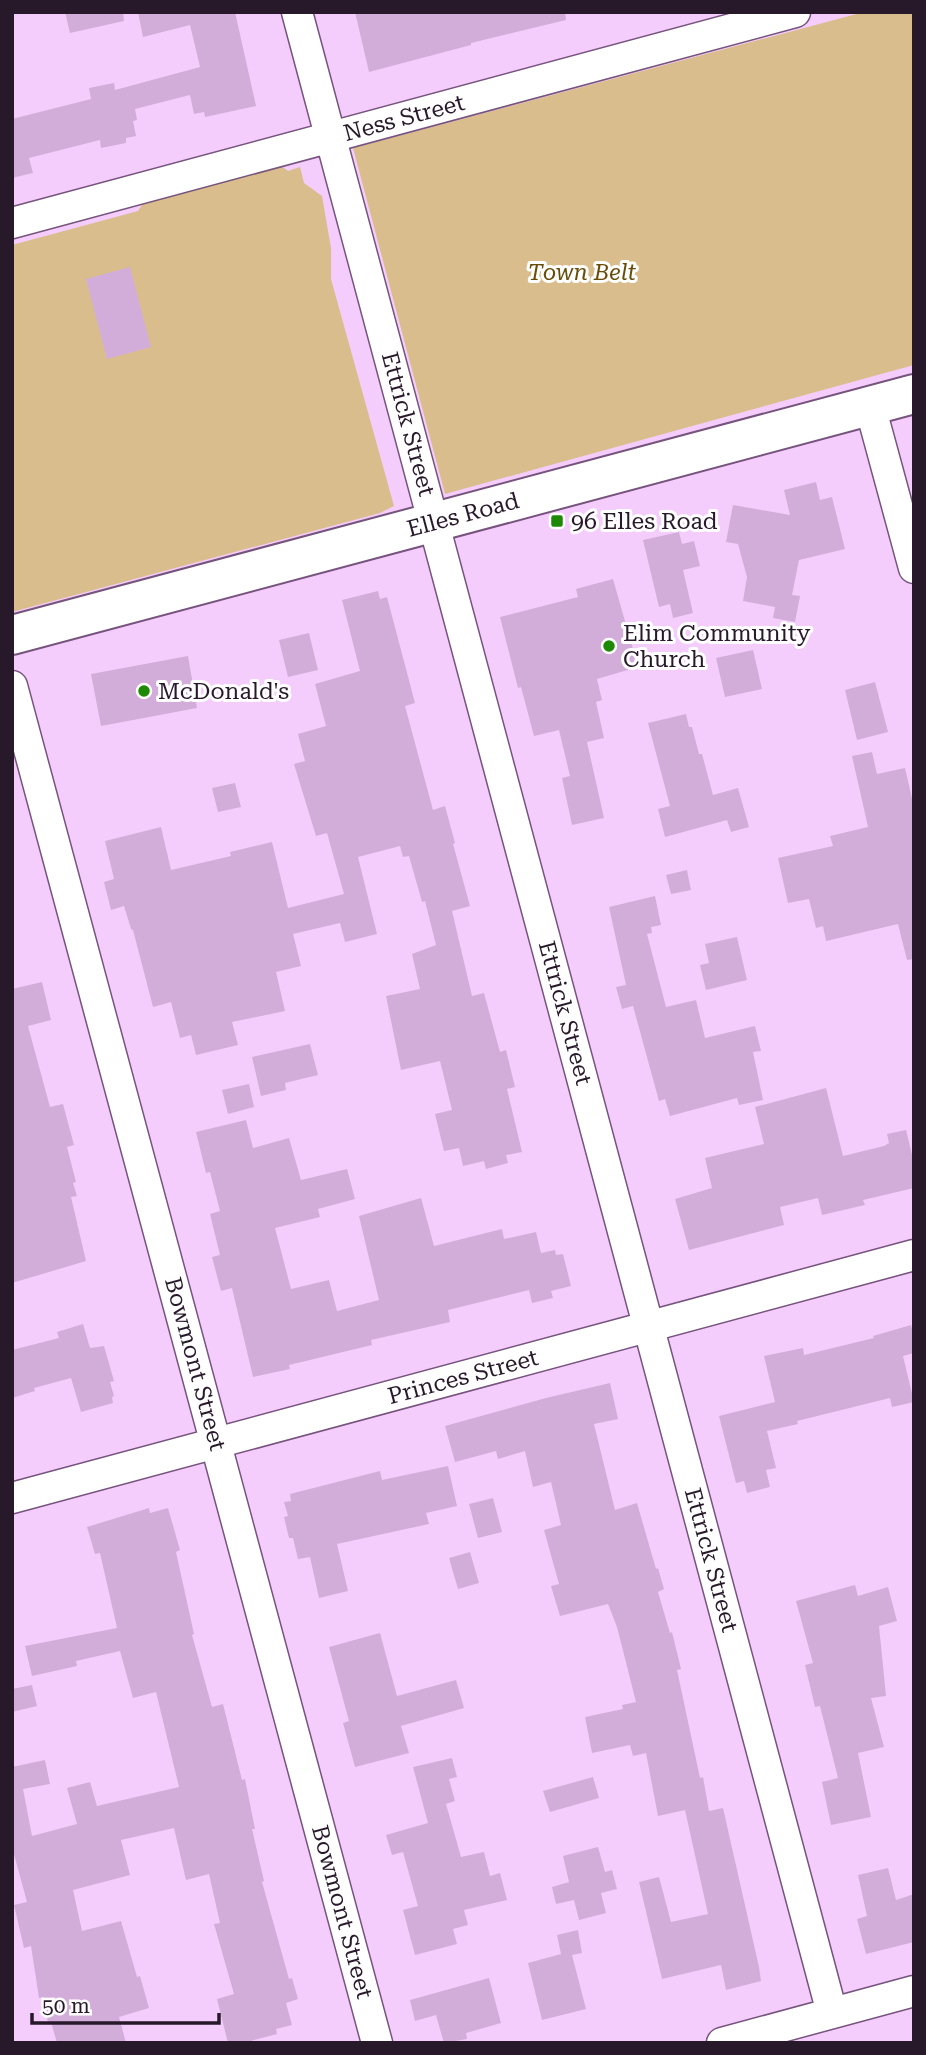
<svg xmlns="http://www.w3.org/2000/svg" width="926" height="2055" font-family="'Roboto Serif',serif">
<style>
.green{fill:#d9bd8d}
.building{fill:#d3adda}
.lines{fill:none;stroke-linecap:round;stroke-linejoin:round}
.street-casing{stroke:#76547d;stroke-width:33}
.secondary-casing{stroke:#76547d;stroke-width:42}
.street{stroke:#fff;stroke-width:30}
.secondary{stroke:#fff;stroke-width:38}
.poi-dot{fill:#1d8904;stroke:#fefefe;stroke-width:2.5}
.labels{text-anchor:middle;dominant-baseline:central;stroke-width:6;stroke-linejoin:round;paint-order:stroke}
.street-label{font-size:23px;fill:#27192a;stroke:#fefefe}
.park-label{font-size:23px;font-style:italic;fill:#694c08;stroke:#fefefe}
.poi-label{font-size:23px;fill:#27192a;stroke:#fefefe;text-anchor:start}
</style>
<rect width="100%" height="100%" fill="#f5cdfc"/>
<path class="green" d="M864,12H914V365L445,494L353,148Z
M275,161L288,171L300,167L304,183L322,196L331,248V279L394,506L380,513L12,612V245L138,211L147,197Z"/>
<path class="building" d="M65,12H123L124,21L70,33Z
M138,12H235L256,106L205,117L204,112L194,114L190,95L135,109L137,120L133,121L136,136L126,138V143L101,148L100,140L29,158L33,173L12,178V119L91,99L89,88L114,83L115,90L200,67L190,25L143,37Z
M355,12H565L566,20L471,43V45L369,72Z
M130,267L151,347L107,359L86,279Z
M816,482L820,500L832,497L845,549L799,560L792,595L800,596L795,622L773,618L775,607L743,601L747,577L738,544L726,542L733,505L790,515L784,490Z
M679,532L682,544L694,541L700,566L683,570L693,613L673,618L670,604L659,607L643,540Z
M613,579L638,667L597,679L602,700L596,702L604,738L587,742L604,818L572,825L562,778L570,776L559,730L534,736L521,687L518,688L500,617L578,597L576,589Z
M378,591L380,599L387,597L415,703L405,706L433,810L445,806L455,843L453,844L470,906L452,911L472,996L484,993L500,1052L506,1050L515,1087L507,1089L522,1152L506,1155L508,1163L486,1169L484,1161L463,1166L459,1148L444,1151L435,1114L452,1110L440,1061L401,1070L386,996L420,989L412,954L436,945L425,901L422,902L409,856L403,857L400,846L358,857L377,934L345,942L340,923L293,934L301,966L276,972L285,1011L232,1022L238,1045L196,1055L191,1035L180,1038L171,1002L153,1007L133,930L131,929L124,906L111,910L104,882L114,879L105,841L161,827L171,870L231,856L230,852L272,842L288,908L344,894L327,833L316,836L294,764L305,761L298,734L326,726L315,684L360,671L342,600Z
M309,633L318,670L288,677L279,640Z
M753,650L762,689L725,697L716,658Z
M188,656L197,708L101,726L91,674Z
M875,682L888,732L857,740L845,690Z
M686,714L689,727H692L699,754H702L713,795L738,788L749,827L731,832L727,820L665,837L658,809L670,806L648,723Z
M872,752L877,774L905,768L914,807V959L907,960L898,924L826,941L823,926L816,928L809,899L788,903L778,858L833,846L830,836L868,827L852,756Z
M235,783L241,807L218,812L212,788Z
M687,870L691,890L671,894L666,875Z
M655,896L661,925L651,927L652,933L647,934L666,1007L696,1000L705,1038L755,1026L761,1051L753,1052L763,1100L739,1105L737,1098L670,1116L665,1099L659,1101L633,1006L622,1009L616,987L626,985L609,907Z
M737,937L747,980L706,990L700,965L709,963L705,944Z
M42,982L51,1020L28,1026L50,1107L63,1104L74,1145L67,1147L76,1182L73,1183L77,1196L71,1197L86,1261L12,1283V989Z
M310,1044L318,1075L285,1083L286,1090L261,1096L252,1057Z
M249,1084L254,1107L228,1114L222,1090Z
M826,1088L843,1156L884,1146L889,1143L887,1134L906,1130L914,1163V1188L863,1200L865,1205L822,1215L818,1198L780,1207L784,1225L689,1250L675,1199L712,1188L705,1158L764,1144L755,1107Z
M246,1120L253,1148L289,1138L301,1180L347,1169L355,1199L318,1209L320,1217L275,1228L291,1289L329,1280L337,1311L379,1300L359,1216L421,1198L434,1246L502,1229L504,1239L536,1232L541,1253L555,1250L556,1255L563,1254L571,1286L551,1291L553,1298L532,1303L529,1290L448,1310L450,1322L371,1340L372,1345L289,1365L290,1369L253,1377L232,1288L221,1291L212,1257L220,1255L210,1214L220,1211L210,1172L206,1173L196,1132Z
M83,1324L90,1348L104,1346L114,1381L110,1382L114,1396L112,1397L113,1403L81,1412L71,1378L34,1388L35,1391L12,1398V1350L59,1338L57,1332Z
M911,1325L914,1337V1353L903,1356L914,1402L892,1407L890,1398L797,1421L798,1424L767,1431L776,1468L766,1470L770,1487L747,1493L744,1481L736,1483L719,1416L775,1402L764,1356L803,1348L804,1355L874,1338L873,1336Z
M610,1383L618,1419L594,1424L615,1510L637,1503L656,1569L658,1568L664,1589L658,1592L670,1633L672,1632L681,1669L677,1670L700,1778L703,1777L709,1811L723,1808L759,1967L761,1981L726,1990L721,1965L662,1979L639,1882L659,1877L671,1922L708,1914L685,1810L658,1816L646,1753L633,1756L630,1745L592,1753L585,1717L623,1709L622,1705L636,1702L617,1627L608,1604L560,1616L551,1586L559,1584L544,1530L561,1525L551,1482L533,1487L525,1451L498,1459L496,1451L455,1462L445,1426L546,1398Z
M448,1466L457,1506L426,1513L429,1524L337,1544L348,1591L319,1598L310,1557L298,1559L293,1538H289L284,1517L288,1516L284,1502L291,1501L290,1494L380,1471L382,1480Z
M493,1498L502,1532L478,1538L469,1504Z
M149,1508L150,1513L168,1508L180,1550L176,1552L194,1634L192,1635L212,1707L223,1704L242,1780L245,1779L255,1829H252L264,1881L262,1882L289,1979L292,1978L298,1999L286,2003L292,2025L276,2029L277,2034L243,2043H228L217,1999L234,1994L214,1924L220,1923L209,1874L186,1880L174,1828L121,1840L130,1875L73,1890L82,1931L121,1921L137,1977L140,1976L149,2008L119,2017L126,2043H57L51,2022L48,2023L44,1997L39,1998L31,1946L24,1948L14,1905L27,1902L12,1847V1767L45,1760L50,1784L23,1789L32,1836L77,1824L67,1788L90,1782L97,1806L179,1787L156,1692L133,1698L120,1651L76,1661L77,1666L32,1676L25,1646L117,1628L100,1553L95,1554L87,1527Z
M470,1552L479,1583L458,1589L449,1558Z
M855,1585L858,1596L888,1587L897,1621L879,1626L886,1696L871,1698L884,1747L858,1753L871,1817L831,1825L822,1782L838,1778L820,1706L815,1707L805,1665L813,1663L796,1601Z
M380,1633L397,1696L456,1680L464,1708L401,1726L409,1753L355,1767L343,1723L349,1721L329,1647Z
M32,1685L37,1706L12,1712V1689Z
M452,1758L457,1777L449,1779L455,1801L446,1804L461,1857L484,1852L490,1876L500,1873L507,1900L464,1910L468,1925L453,1929L457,1944L415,1955L403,1910L418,1906L403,1852L392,1855L386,1835L428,1823L413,1767Z
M593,1777L599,1798L550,1812L543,1791Z
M598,1847L605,1872L612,1870L617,1889L601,1893L606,1913L579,1920L574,1900L556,1904L552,1887L569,1882L563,1856Z
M888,1868L896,1900L914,1894V1942L866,1954L857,1919L867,1916L858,1875Z
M578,1930L582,1953L572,1955L586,2009L542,2020L528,1963L561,1954L557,1935Z
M489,1978L501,2023L466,2033L467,2039L444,2043L436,2015L415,2021L410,2000Z"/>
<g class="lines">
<g class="street-casing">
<path id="street" d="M297,12L832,2013
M12,223L795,12
M870,406L914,568
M12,686L377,2043
M12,1498L914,1255
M722,2043L914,1991"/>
</g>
<g class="secondary-casing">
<path id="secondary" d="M12,635L914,394"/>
</g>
<use href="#street" class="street"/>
<use href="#secondary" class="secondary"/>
</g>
<g class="poi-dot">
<rect x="550" y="514" width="14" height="14" rx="3.5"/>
<circle cx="609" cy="646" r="7"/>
<circle cx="144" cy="691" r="7"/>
</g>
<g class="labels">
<g class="street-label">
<text transform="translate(404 118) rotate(-15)">Ness Street</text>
<text transform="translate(408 424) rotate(75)">Ettrick Street</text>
<text transform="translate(463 515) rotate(-15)">Elles Road</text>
<text transform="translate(565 1013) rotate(75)">Ettrick Street</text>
<text transform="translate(195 1364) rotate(75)">Bowmont Street</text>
<text transform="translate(463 1377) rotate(-15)">Princes Street</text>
<text transform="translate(711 1560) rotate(75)">Ettrick Street</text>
<text transform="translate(342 1912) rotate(75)">Bowmont Street</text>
</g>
<g class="park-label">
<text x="582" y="272">Town Belt</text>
</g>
<g class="poi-label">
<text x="571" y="521">96 Elles Road</text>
<text x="623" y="633">Elim Community<tspan x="623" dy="26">Church</tspan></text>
<text x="158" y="691">McDonald's</text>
</g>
</g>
<rect width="926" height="2055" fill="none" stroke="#27192a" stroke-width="28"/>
<path d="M32 2013v10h187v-10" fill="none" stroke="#27192a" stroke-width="3.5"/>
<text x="42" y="2013" font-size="21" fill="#27192a" stroke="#fefefe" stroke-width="5" paint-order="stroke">50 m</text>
</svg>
